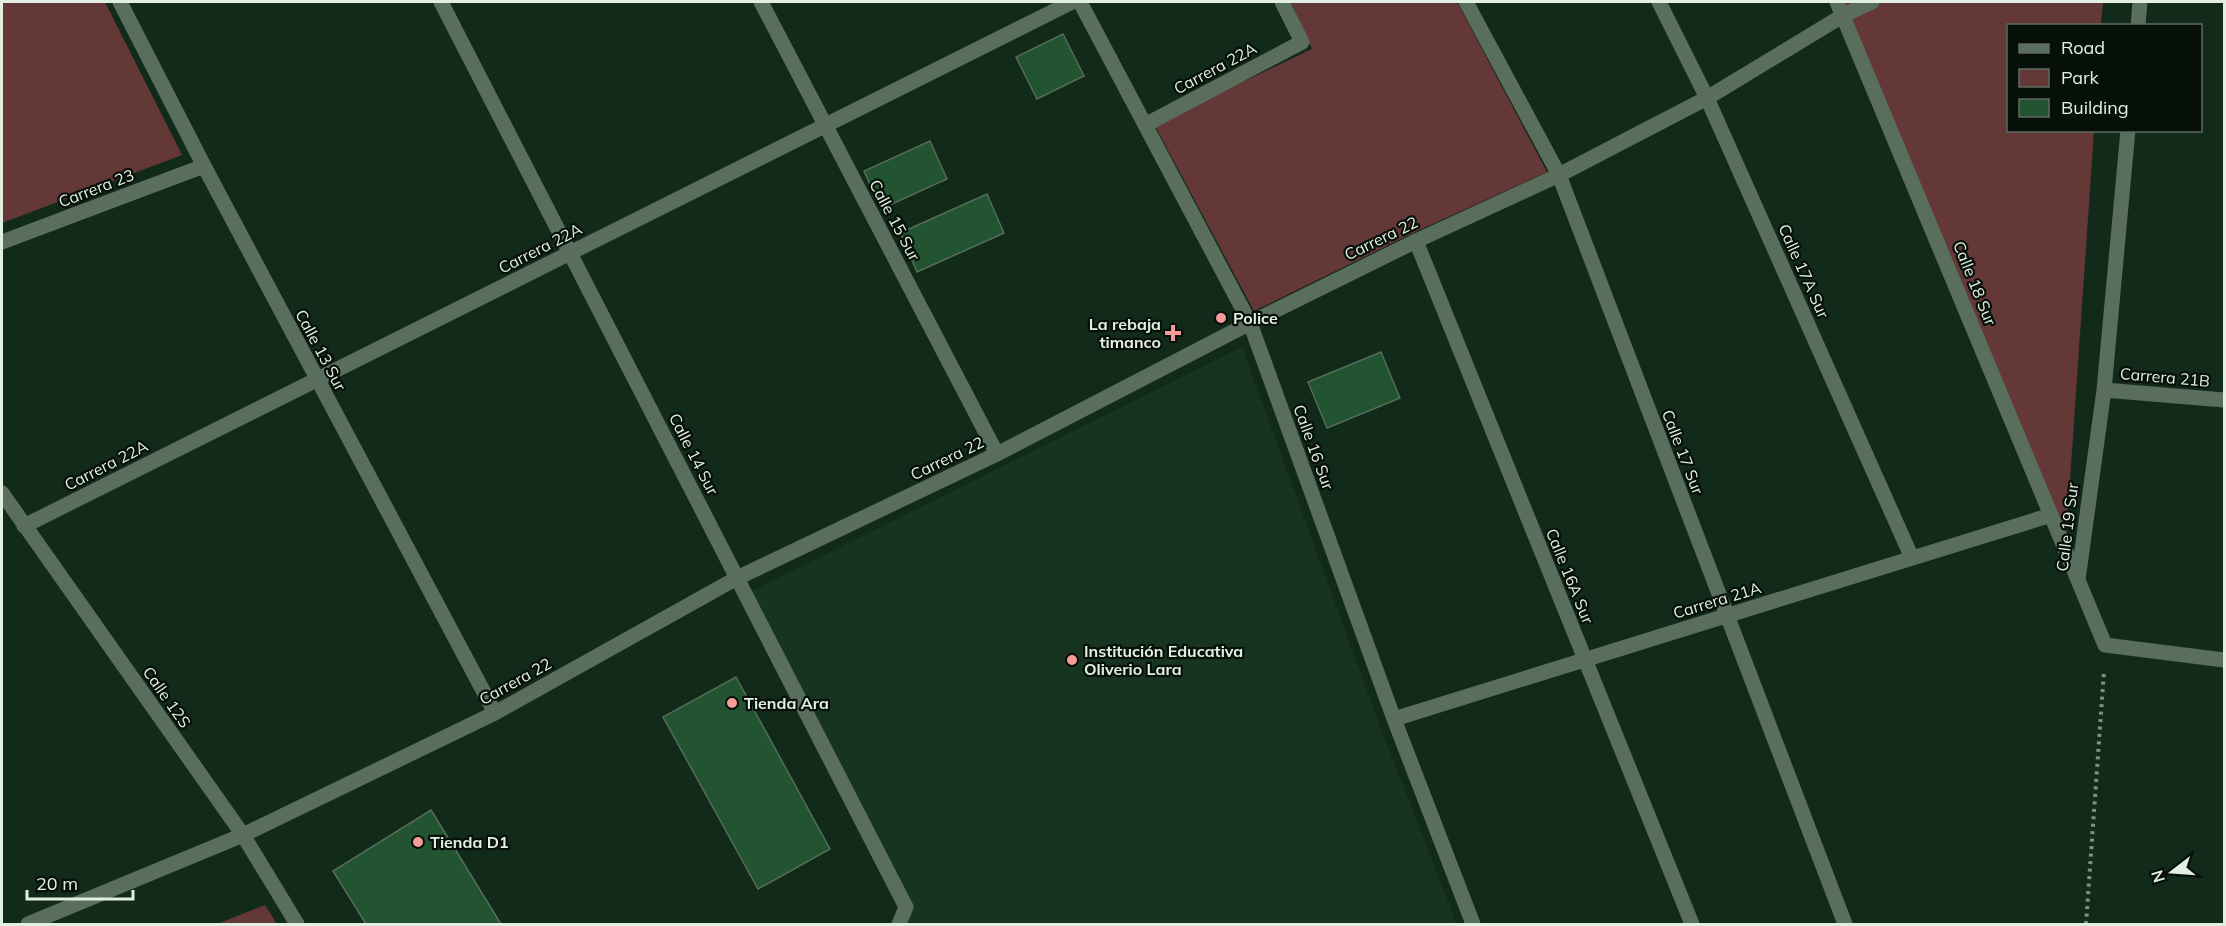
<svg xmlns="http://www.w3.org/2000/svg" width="2226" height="926" font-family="Mulish,sans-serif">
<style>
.built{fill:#16341f}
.green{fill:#633837}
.building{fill:#235432;stroke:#536d59;stroke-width:1.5}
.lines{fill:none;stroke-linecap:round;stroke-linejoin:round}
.path{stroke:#7f9283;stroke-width:4;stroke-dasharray:3 4.5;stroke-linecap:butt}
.minor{stroke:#5a6e5e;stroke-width:15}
.poi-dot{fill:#f59b9a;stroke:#061009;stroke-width:2}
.labels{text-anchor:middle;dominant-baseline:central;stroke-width:4.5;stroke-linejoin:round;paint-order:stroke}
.street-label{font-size:16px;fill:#e2f0e4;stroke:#061009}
.poi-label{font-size:16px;font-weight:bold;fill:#e2f0e4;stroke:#061009;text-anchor:start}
</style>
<rect width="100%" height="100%" fill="#122a19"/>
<path class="built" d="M1242,347L1381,729L1457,924H906L913,905L752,591Z"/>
<path class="green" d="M2,2H105L182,155L2,223Z
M1291,2H1457L1547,172L1413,233L1254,311L1154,124L1312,49Z
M1844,2H2103L2101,25L2008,26V130L2094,131L2066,538Z
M265,905L277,924H217Z"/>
<path class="building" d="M1063,34L1084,76L1037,99L1016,57Z
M930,141L947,179L881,209L864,171Z
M987,194L1004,233L917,272L900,233Z
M1381,352L1400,398L1327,428L1308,382Z
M736,677L830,849L758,889L663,717Z
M431,810L501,924H366L333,871Z"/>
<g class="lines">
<path class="path" d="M2086,924L2104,671"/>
<path class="minor" d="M120,2L204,166L495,713
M441,2L906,907L899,924
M761,2L997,454
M1080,2L1250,323L1394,719L1473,924
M1466,2L1559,175L1845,924
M1659,2L1707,98L1912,558
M1837,2L2078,580
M2138,26L2140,2
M1145,125L1302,42L1282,2
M2128,130L2104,390L2078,580L2105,645L2224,660
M1416,241L1692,924
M2,242L204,166
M2104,390L2224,400
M2,493L243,835L297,924
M24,526L1072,2
M1394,719L2051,515
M28,924L243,835L495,713L737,578L997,454L1250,323L1416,241L1559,175L1707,98L1844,15L1872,2"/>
</g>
<g class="poi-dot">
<circle cx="1221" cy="318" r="6"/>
<path d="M1170 324h6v6h6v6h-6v6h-6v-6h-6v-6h6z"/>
<circle cx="1072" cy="660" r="6"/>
<circle cx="732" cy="703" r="6"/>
<circle cx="418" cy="842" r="6"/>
</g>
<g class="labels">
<g class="street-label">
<text transform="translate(1215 68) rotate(-28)">Carrera 22A</text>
<text transform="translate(96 188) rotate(-21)">Carrera 23</text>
<text transform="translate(895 220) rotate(62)">Calle 15 Sur</text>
<text transform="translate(1381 238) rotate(-26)">Carrera 22</text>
<text transform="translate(540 248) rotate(-27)">Carrera 22A</text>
<text transform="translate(1804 271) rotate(66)">Calle 17A Sur</text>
<text transform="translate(1975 283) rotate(68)">Calle 18 Sur</text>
<text transform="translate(321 350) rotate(62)">Calle 13 Sur</text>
<text transform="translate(2165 377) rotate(5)">Carrera 21B</text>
<text transform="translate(1314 447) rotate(70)">Calle 16 Sur</text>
<text transform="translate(1683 452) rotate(69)">Calle 17 Sur</text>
<text transform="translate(694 454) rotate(63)">Calle 14 Sur</text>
<text transform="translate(947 458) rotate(-26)">Carrera 22</text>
<text transform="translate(106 465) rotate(-27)">Carrera 22A</text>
<text transform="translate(2067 527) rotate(-83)">Calle 19 Sur</text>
<text transform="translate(1570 576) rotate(68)">Calle 16A Sur</text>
<text transform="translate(1717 600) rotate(-17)">Carrera 21A</text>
<text transform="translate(515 681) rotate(-29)">Carrera 22</text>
<text transform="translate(167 697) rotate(55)">Calle 12S</text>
</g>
<g class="poi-label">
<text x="1233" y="318">Police</text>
<text x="1161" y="324" text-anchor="end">La rebaja<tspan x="1161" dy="18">timanco</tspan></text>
<text x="1084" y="651">Institución Educativa<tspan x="1084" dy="18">Oliverio Lara</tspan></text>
<text x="744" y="703">Tienda Ara</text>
<text x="430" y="842">Tienda D1</text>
</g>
</g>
<rect width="2226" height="926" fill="none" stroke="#e2f0e4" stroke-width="6"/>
<rect x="2007" y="24" width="195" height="108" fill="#061009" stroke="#5e6a61" stroke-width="1.5"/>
<rect x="2019" y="44" width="30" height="9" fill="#5a6e5e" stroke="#5e6a61" stroke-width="1.5"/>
<text x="2061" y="54" font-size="18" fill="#e2f0e4">Road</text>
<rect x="2019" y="69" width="30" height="18" fill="#633837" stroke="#5e6a61" stroke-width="1.5"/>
<text x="2061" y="84" font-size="18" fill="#e2f0e4">Park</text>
<rect x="2019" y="99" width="30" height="18" fill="#235432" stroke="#5e6a61" stroke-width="1.5"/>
<text x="2061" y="114" font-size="18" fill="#e2f0e4">Building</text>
<g transform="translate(2172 872) rotate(253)" stroke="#061009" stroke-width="4.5" paint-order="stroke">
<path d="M0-4.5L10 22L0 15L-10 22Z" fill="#e2f0e4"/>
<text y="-9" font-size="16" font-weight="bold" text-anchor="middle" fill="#e2f0e4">N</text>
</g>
<path d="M27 890v9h106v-9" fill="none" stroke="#e2f0e4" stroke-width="3"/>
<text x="36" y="890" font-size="18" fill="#e2f0e4" stroke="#061009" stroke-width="4.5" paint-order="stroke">20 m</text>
</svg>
